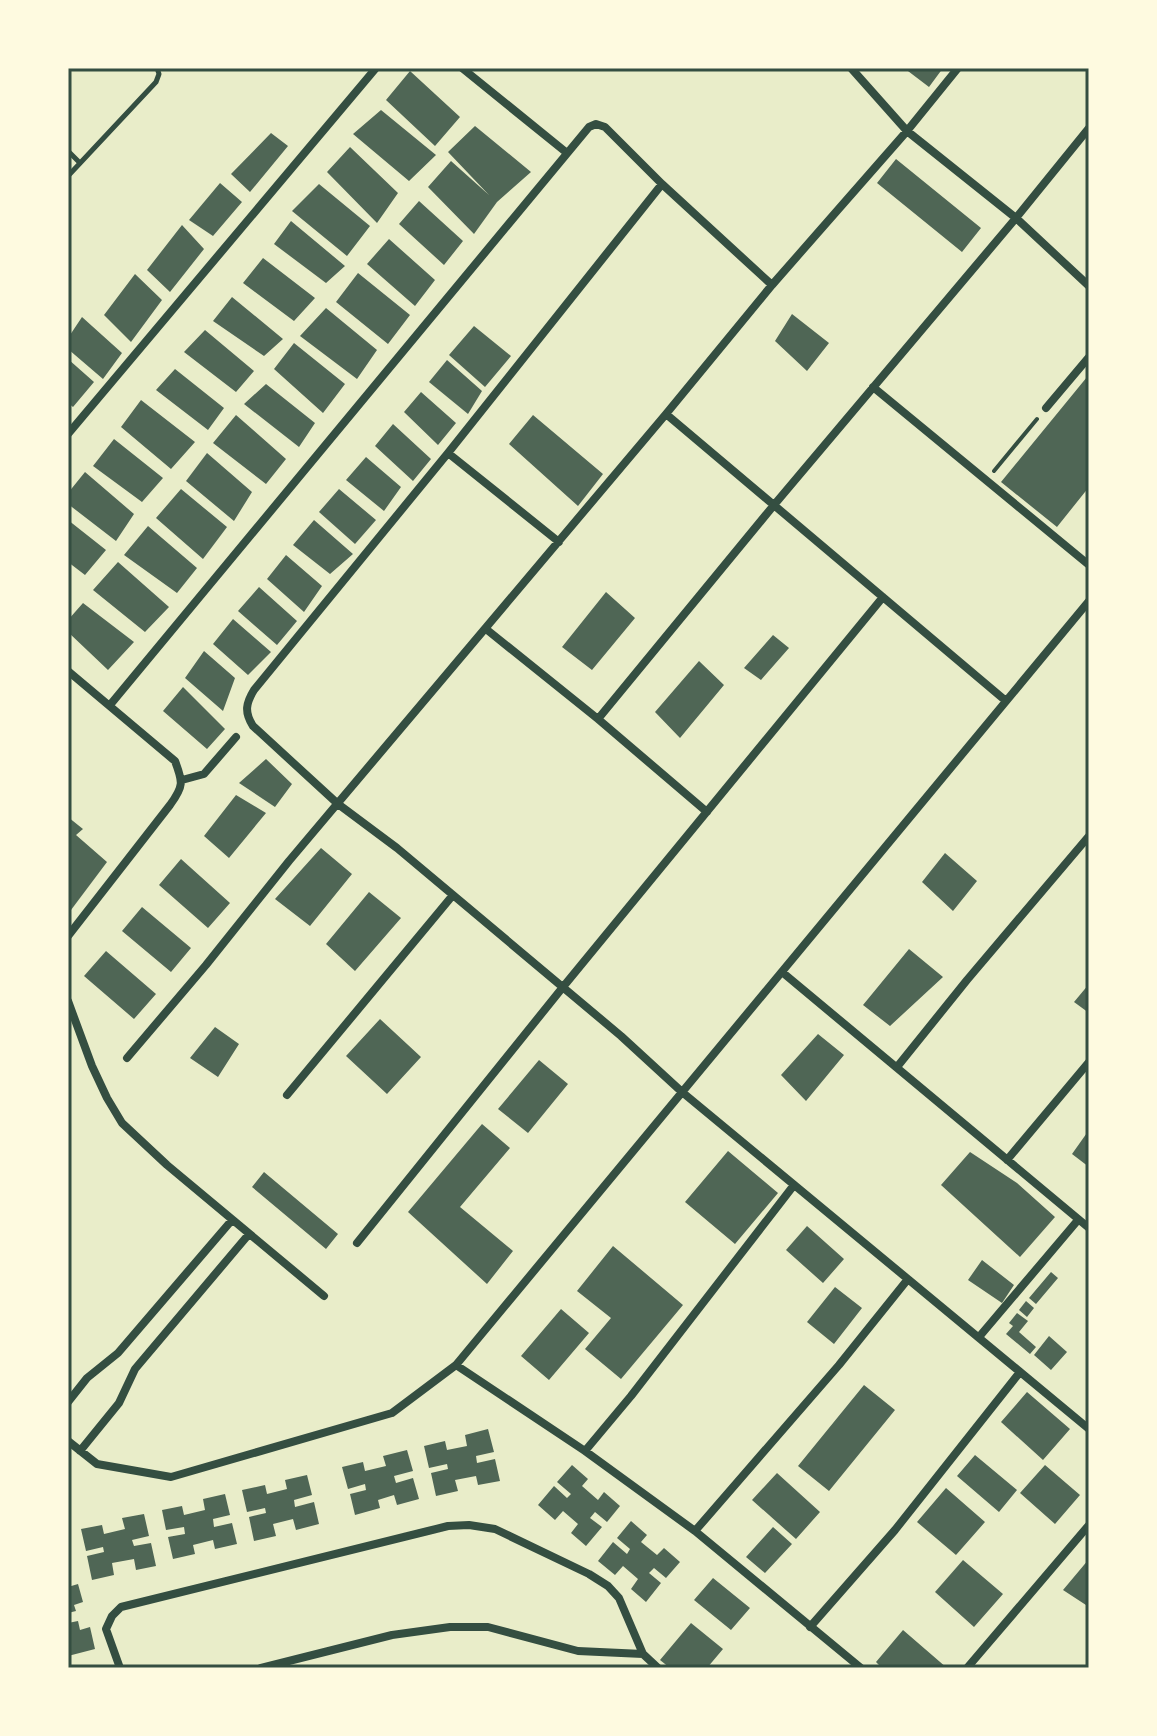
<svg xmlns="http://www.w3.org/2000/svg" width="1157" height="1736" font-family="'Work Sans',sans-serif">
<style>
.building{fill:#4f6655}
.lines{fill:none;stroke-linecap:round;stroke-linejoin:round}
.path{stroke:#344e41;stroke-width:4}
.service{stroke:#344e41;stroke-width:5}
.minor{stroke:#344e41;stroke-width:8}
.neatline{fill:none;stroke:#344e41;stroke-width:3}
</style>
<rect width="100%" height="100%" fill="#e9edc9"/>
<path class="building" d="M904,68H943L929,87Z
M410,71L460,117L435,146L386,100Z
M381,110L436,155L409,181L353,134Z
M475,126L531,172L497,202L474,234L428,187L451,161L489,195L448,152Z
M271,133L288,146L250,192L231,174Z
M350,147L398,193L377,223L327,172Z
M896,159L981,228L962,252L877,183Z
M220,183L242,202L213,236L189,220Z
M319,184L370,226L347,256L292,211Z
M419,201L463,241L444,265L399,224Z
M291,221L345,266L326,283L274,244Z
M182,225L204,249L170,292L147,270Z
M389,239L435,280L415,306L367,264Z
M263,258L315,298L294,321L243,283Z
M358,273L410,315L388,344L336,302Z
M135,274L162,300L131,342L104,315Z
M232,297L283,339L264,356L213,321Z
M326,308L377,350L357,379L300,336Z
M792,314L829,343L807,371L775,341Z
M82,317L122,353L103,379L68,349V338Z
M474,326L511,356L485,387L449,355Z
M205,330L254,371L236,392L184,352Z
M294,343L345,384L323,413L274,369Z
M68,359L94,382L73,407L68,403Z
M447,360L482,391L468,414L429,382Z
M175,369L224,408L208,430L156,390Z
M1087,377L1089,379V487L1057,527L1001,482Z
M266,384L315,423L299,447L244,404Z
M421,392L456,423L438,445L404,412Z
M141,400L195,442L171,469L121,427Z
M236,415L286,459L266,484L213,443Z
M533,415L603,474L578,506L509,444Z
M393,424L431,459L413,481L375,446Z
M114,439L163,478L142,502L93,466Z
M207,453L252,492L234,521L186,481Z
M366,457L401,487L384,511L346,480Z
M85,472L134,514L116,541L68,504V493Z
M181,489L227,527L203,559L156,518Z
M339,489L376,520L355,544L319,512Z
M68,520L106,550L85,575L68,562Z
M314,520L353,554L330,574L293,545Z
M148,526L197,568L177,593L124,555Z
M286,555L322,586L304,612L267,579Z
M118,562L169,607L145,632L93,590Z
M259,587L297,621L277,645L238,611Z
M606,592L635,618L592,670L562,647Z
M83,603L134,642L108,670L68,632V620Z
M233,619L271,652L248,675L213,644Z
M773,635L789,648L761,680L744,668Z
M204,651L235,678L223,711L185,678Z
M699,661L724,685L680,738L655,712Z
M183,687L225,729L207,749L163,711Z
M266,759L292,784L275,807L239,783Z
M236,795L266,813L229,858L204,836Z
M68,817L83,829L76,835L107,862L71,910L68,907Z
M321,848L352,874L310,926L275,899Z
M945,853L977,881L953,911L922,882Z
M181,859L230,903L208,928L159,885Z
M369,892L401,918L355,971L326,944Z
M142,907L191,948L171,972L122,931Z
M909,949L943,977L890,1026L863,1005Z
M106,951L156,994L134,1019L84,976Z
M1089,984V1013L1074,1002Z
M380,1019L421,1057L387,1094L346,1056Z
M215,1027L239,1044L218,1077L190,1058Z
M818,1034L844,1055L806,1101L781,1075Z
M539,1060L568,1084L528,1133L498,1109Z
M482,1124L510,1148L460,1207L513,1251L487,1284L408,1212Z
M1089,1130V1167L1072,1154Z
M728,1151L778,1193L735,1244L685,1202Z
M970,1152L1017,1183L1055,1217L1020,1257L941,1185Z
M264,1172L338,1234L326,1249L252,1187Z
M807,1226L844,1259L823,1283L786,1250Z
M613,1246L683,1305L621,1379L585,1349L611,1318L577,1291Z
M982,1260L1014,1285L1002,1303L968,1280Z
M1051,1272L1058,1278L1036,1304L1029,1298Z
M835,1287L862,1308L834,1344L807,1322Z
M1026,1301L1034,1308L1027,1317L1019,1310Z
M561,1309L589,1333L549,1380L521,1356Z
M1017,1313L1028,1321L1019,1332L1036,1347L1030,1354L1006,1334L1013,1326L1009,1323Z
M1049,1336L1067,1352L1051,1370L1034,1355Z
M864,1385L895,1410L829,1491L798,1466Z
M1027,1392L1070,1429L1043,1460L1001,1422Z
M488,1429L494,1452L476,1456L477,1463L495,1459L500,1481L478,1485L476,1476L455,1480L458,1491L436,1496L431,1473L448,1469L447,1464L429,1468L424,1446L445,1441L447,1450L467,1446L465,1435Z
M407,1450L413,1471L394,1476L396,1483L413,1478L419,1499L397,1505L394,1495L378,1500L380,1508L355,1515L350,1494L366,1490L365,1484L348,1489L342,1467L363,1462L365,1471L386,1466L383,1456Z
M975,1455L1017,1490L999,1512L957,1476Z
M572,1465L588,1479L582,1486L598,1500L604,1492L620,1506L607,1522L595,1512L590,1518L602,1527L586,1546L571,1533L578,1524L563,1511L555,1520L538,1505L554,1486L567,1498L571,1494L557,1482Z
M1045,1465L1080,1495L1055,1524L1020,1493Z
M777,1473L820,1512L796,1539L752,1500Z
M307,1475L312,1495L294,1500L295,1507L314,1502L319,1524L296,1530L293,1519L273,1524L276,1536L254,1541L249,1517L266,1513L265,1508L247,1512L242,1490L265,1485L267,1494L287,1489L285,1480Z
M946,1488L985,1522L956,1555L917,1522Z
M225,1494L230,1515L213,1519L214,1527L232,1523L237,1544L215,1549L213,1540L193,1545L195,1554L173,1559L168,1537L185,1534L184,1527L166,1530L162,1510L182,1506L184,1515L205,1510L203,1499Z
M144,1514L149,1536L132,1540L134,1546L151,1543L156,1566L136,1570L134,1559L112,1563L114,1575L92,1580L87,1556L104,1552L103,1547L86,1551L81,1529L102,1525L104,1534L125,1529L122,1518Z
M631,1521L647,1535L641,1542L657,1555L664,1548L680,1562L666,1578L654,1568L649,1573L661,1583L646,1602L631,1589L638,1579L623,1566L615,1575L598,1561L613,1542L627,1554L630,1549L617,1538Z
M773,1527L792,1544L765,1573L746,1557Z
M1089,1559V1607L1063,1590Z
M963,1560L1003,1594L974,1627L935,1592Z
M713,1578L750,1608L731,1630L694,1600Z
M78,1584L83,1602L74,1605L76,1611L68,1613V1587Z
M78,1621L80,1630L90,1627L95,1649L68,1656V1623Z
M691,1623L723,1649L707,1668H670L660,1660Z
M903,1630L947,1668H882L876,1662Z"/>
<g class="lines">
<path class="path" d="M994,471L1037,419"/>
<path class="service" d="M68,70L70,68
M68,151L80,163
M68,176L156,82L159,74L157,68"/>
<path class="minor" d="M462,68L567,153
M851,68L907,131L1016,218L1089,286
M662,184L448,453L254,690C246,703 244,712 253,726L338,804L397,848L621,1036L682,1092L1089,1429
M873,387L1089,565
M1046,408L1089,357
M666,414L1006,701
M68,434L376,68
M448,453L559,542
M486,629L598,719
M68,671L175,761C183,782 184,786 170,805L68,936
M110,705L589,127L596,124L605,127L662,184L772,285
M182,780L204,774L236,737
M707,812L598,719L774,505L1016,218L1089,128
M782,972L1089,1228
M68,1001L92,1066L107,1098L122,1123L167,1165L324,1296
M127,1058L206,965L289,861L666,414L772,285L907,131L958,68
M897,1067L967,980L1089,836
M287,1095L453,895
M1007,1160L1089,1062
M357,1243L563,987L883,597
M979,1337L1078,1220
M456,1365L585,1451L631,1396L794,1185
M68,1402L87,1378L118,1353L232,1220
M68,1441L97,1464L171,1477L392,1413L456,1365L1089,601
M80,1451L119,1403L135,1369L249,1234
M585,1451L695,1531L861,1668
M695,1531L839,1365L908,1279
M810,1627L895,1530L1020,1372
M120,1668L106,1629L112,1616L121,1607L428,1531L448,1526L469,1525L495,1529L589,1574L608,1586L619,1598L643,1654L658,1668
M261,1668L392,1635L450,1627H488L578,1651L643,1654
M967,1668L1089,1525"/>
</g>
<rect width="1157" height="1736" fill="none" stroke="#fefae0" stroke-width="140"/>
<rect x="70" y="70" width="1017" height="1596" class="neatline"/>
</svg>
